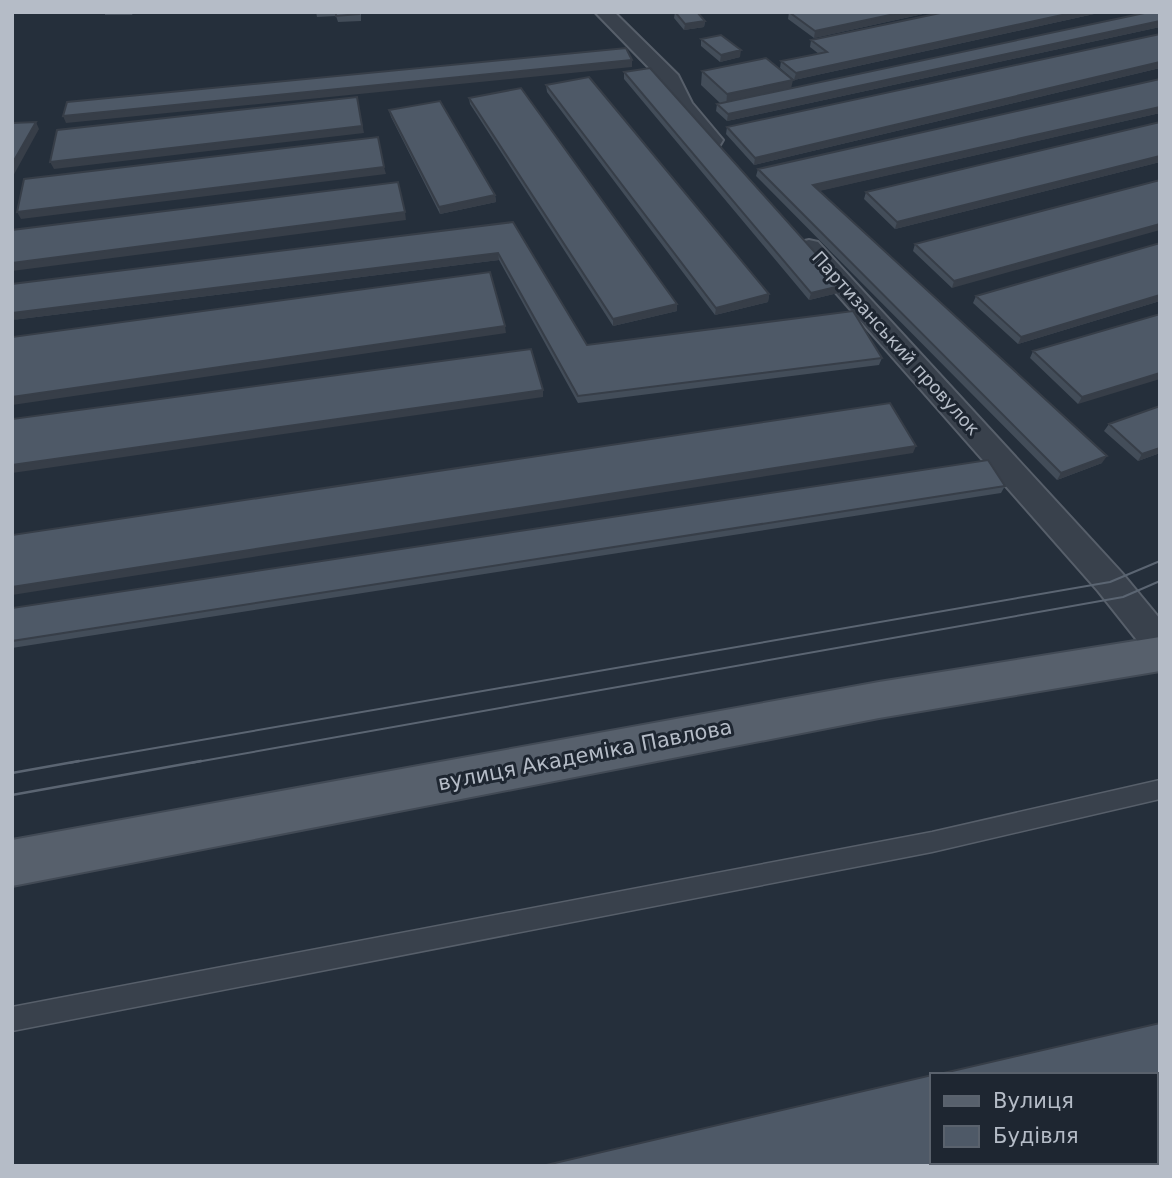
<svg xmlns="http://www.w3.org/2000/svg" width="1172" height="1178" font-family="'DejaVu Sans',sans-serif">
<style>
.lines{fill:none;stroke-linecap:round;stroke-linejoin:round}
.lane-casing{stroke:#575f6a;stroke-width:3}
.street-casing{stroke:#575f6a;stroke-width:4}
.primary-casing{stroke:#424a55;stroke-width:4}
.lane{fill:#39414c;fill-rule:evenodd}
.street{fill:#39414c;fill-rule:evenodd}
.primary{fill:#57606c;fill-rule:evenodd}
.tram-far1{stroke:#5b6572;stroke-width:2}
.tram{stroke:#5b6572;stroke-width:2.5}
.wall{fill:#434d59}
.shaded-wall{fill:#373e48}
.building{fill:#4e5967;stroke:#373e48;stroke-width:2}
.labels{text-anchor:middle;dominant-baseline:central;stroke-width:6;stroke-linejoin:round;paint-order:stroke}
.far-street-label{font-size:18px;fill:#b5bcc7;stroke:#1e2631}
.street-label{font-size:21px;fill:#b5bcc7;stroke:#1e2631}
</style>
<rect width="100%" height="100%" fill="#252f3b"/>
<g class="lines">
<g class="lane-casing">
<path id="lane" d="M1160,780V799L932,852L12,1031V1007L932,832Z"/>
</g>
<g class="street-casing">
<path id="street" d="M595,12H614L678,75L692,103L723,140L720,145H704L673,105L662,81Z
M809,240L818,242L1122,573L1160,619V659L1148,654L1098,591L800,252L797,247L800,242Z"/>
</g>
<g class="primary-casing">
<path id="primary" d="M1160,637V671L879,718L12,886V840L879,682Z"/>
</g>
<use href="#lane" class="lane"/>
<use href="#street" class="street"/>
<use href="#primary" class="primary"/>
<path class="tram-far1" d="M69,763L1110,582L1160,561
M191,763L1123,597L1160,581"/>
<path class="tram" d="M12,773L79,761
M12,795L201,761"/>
</g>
<path class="wall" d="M105,12H134L132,15H105Z
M316,12H361V21L338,22L336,16L317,17Z
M675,12L705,21L704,27L684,30L674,18Z
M789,12H932L814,38L788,19Z
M945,12H1103L794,80L780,68L781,61L819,54L810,47L811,40Z
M1160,12V27L727,121L716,111L717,104L720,103L701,85L702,71L791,88Z
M1160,34V68L754,165L726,134L727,127Z
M701,39L740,57L720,62L701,46Z
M624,72L844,285L842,292L809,300L624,79Z
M1160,79V113L818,191L1102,463L1057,480L756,176L758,169Z
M546,85L769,294L768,302L715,315L547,92Z
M469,98L677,304V311L613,326L470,104Z
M389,110L495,195L496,202L440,214L391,117Z
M1160,122V162L895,229L864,199L866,192Z
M1160,180L952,288L913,251L915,244Z
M513,222L587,345L882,358L879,365L578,403L499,260L12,320Z
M1160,243V301L1018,344L973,303L976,296Z
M1160,314L1078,404L1030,358L1033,351Z
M1109,424L1160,453L1138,461L1104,431Z
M1005,486L1001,493L12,648V608Z"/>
<path class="shaded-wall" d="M904,12H932L814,38L815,31Z
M1076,12H1103L794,80L796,73Z
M705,21L704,27L684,30L685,24Z
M1160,21V27L727,121L728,114Z
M741,50L740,57L720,62L721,55Z
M632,60V67L66,123L63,116Z
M1160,62V68L754,165L755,158Z
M793,80L790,93L726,108L727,94Z
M357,97L364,133L54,169L50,162Z
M1160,107V113L811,193L813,185Z
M36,122L39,129L12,178V164Z
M1160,156V162L895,229L897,222Z
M384,167L386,174L21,219L17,212Z
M495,195L496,202L440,214L439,207Z
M405,212L406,220L12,271V263Z
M1160,224V230L952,288L954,281Z
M498,253L499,260L12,320V313Z
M844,285L842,292L809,300L811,293Z
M769,294L768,302L715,315L716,308Z
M1160,295V301L1018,344L1021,337Z
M677,304V311L613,326V319Z
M505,326L506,333L12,405V397Z
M1160,373V379L1078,404L1082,397Z
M543,390V397L12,473V465Z
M916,446L913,453L12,595V587Z
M1160,448V453L1138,461L1142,454Z
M1107,456L1102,463L1057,480L1061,473Z"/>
<path class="building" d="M336,12H360L359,14L336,16Z
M675,12H697L705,21L685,24Z
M789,12H904L815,31Z
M945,12H1076L796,73L781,61L827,52L811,40Z
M1149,12H1160V21L728,114L717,104Z
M1160,34V62L755,158L727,127Z
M721,35L741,50L721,55L701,39Z
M626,48L632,60L63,116L67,102Z
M766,58L793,80L727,94L702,71Z
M650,68L844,285L811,293L624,72Z
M589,77L769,294L716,308L546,85Z
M1160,79V107L813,185L1107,456L1061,473L758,169Z
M521,88L677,304L613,319L469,98Z
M357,97L362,126L50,162L57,130Z
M440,101L495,195L439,207L389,110Z
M36,122L12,164V123Z
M1160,122V156L897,222L866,192Z
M378,137L384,167L17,212L24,179Z
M1160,180V224L954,281L915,244Z
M398,182L405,212L12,263V230Z
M513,222L587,345L853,311L882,358L578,396L498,253L12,313V284Z
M1160,243V295L1021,337L976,296Z
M490,272L505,326L12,397V337Z
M1160,314V373L1082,397L1033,351Z
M531,349L543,390L12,465V419Z
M890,403L916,446L12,587V535Z
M1160,406V448L1142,454L1109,424Z
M988,460L1005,486L12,641V608Z
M1160,1023V1166H542L932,1075V1162H1156V1075H935Z"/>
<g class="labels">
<g class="far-street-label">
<text transform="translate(896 343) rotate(48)">Партизанський провулок</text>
</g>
<g class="street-label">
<text transform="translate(585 755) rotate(-11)">вулиця Академіка Павлова</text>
</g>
</g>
<rect width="1172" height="1178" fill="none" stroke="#b5bcc7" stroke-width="28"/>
<rect x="930" y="1073" width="228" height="91" fill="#1e2631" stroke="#5a626d" stroke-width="2"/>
<rect x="944" y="1096" width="35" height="10" fill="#57606c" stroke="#5a626d" stroke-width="2"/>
<text x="993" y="1108" font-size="21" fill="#b5bcc7">Вулиця</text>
<rect x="944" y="1126" width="35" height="21" fill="#4e5967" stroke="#5a626d" stroke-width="2"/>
<text x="993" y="1143" font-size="21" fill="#b5bcc7">Будівля</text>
</svg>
